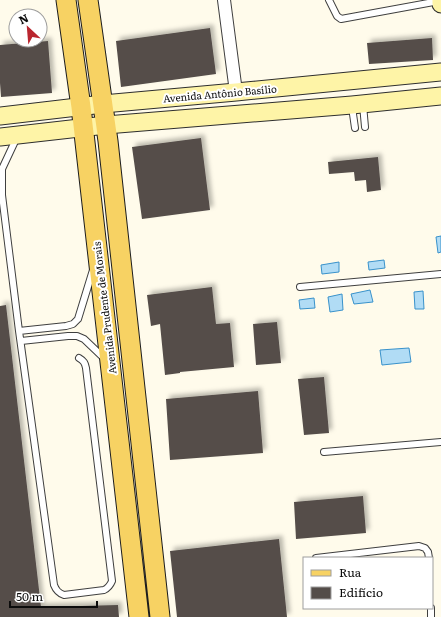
<svg xmlns="http://www.w3.org/2000/svg" width="441" height="617" font-family="Literata,serif">
<style>
.water{fill:#b1dcf5;stroke:#3992cb}
.building{fill:#544d49;filter:url(#shadow)}
.lines{fill:none;stroke-linecap:round;stroke-linejoin:round}
.lane-casing{stroke:#3f3f3f;stroke-width:8}
.street-casing{stroke:#3f3f3f;stroke-width:14}
.secondary-casing{stroke:#2e2e2e;stroke-width:19}
.primary-casing{stroke:#1d1d1d;stroke-width:21}
.lane{stroke:#fff;stroke-width:6}
.street{stroke:#fff;stroke-width:12}
.secondary{stroke:#fef4a7;stroke-width:17}
.primary{stroke:#f7d263;stroke-width:19}
.labels{text-anchor:middle;dominant-baseline:central;stroke-width:4;stroke-linejoin:round;paint-order:stroke}
.street-label{font-size:10px;fill:#0c0c0c;stroke:#fff}
</style>
<defs>
<filter id="shadow"><feDropShadow dx="3.5" dy="-3.5" stdDeviation="2" flood-color="#0004"/></filter>
</defs>
<rect width="100%" height="100%" fill="#fffbeb"/>
<path class="water" d="M441,236V252L438,253L436,237Z
M384,260L385,268L369,270L368,262Z
M339,262V272L322,274L321,265Z
M370,290L373,302L354,304L351,294Z
M423,291L424,309H415L414,292Z
M342,294L343,310L330,312L328,297Z
M314,298L315,308L300,309L299,300Z
M409,348L411,362L382,365L380,350Z"/>
<path class="building" d="M210,28L216,74L121,87L116,41Z
M432,38L433,60L369,64L367,43Z
M48,41L52,93L1,97L0,83V45Z
M201,138L210,210L142,219L132,147Z
M378,157L381,190L367,192L366,180L355,181L354,172L329,174L328,162Z
M212,287L216,324L230,323L234,367L180,372V373L165,375L160,324L151,326L147,295Z
M6,305L41,607L118,605L119,617H0V306Z
M277,322L281,363L256,365L253,324Z
M324,377L329,433L304,435L298,379Z
M258,391L263,453L170,460L166,399Z
M363,496L366,533L296,539L294,502Z
M279,539L287,617H177L170,551Z"/>
<g class="lines">
<g class="lane-casing">
<path id="lane" d="M329,0L337,16L341,19L439,1
M363,105L365,127
M352,107L355,128
M17,137L2,169V195L19,331L54,585C56,590 58,593 64,595L104,590C108,588 110,586 112,581L86,368C85,363 84,361 79,358
M300,287L441,274
M19,331L66,326L73,324L78,319L93,270
M21,341L68,336H77L84,339L106,360
M324,452L441,442
M316,558L419,546L425,548L428,552L429,558
M431,608V617"/>
</g>
<g class="street-casing">
<path id="street" d="M224,0L236,92"/>
</g>
<g class="secondary-casing">
<path id="secondary" d="M441,0V4
M0,116L103,104L236,92L441,72
M0,137L106,125L352,105L441,96"/>
</g>
<g class="primary-casing">
<path id="primary" d="M66,0L81,107L139,617
M88,0L108,141L160,617"/>
</g>
<use href="#lane" class="lane"/>
<use href="#street" class="street"/>
<use href="#secondary" class="secondary"/>
<use href="#primary" class="primary"/>
</g>
<g class="labels">
<g class="street-label">
<text transform="translate(220 93) rotate(-5)">Avenida Antônio Basílio</text>
<text transform="translate(104 308) rotate(-97)">Avenida Prudente de Morais</text>
</g>
</g>
<rect x="303" y="557" width="130" height="52" fill="#ffffff" stroke="#9e9e9e"/>
<rect x="311" y="570" width="20" height="6" fill="#f7d263" stroke="#9e9e9e"/>
<text x="339" y="577" font-size="12" fill="#0c0c0c">Rua</text>
<rect x="311" y="587" width="20" height="12" fill="#544d49" stroke="#9e9e9e"/>
<text x="339" y="597" font-size="12" fill="#0c0c0c">Edifício</text>
<g transform="translate(28 28) rotate(334)"><circle r="19" fill="#ffffff" stroke="#9e9e9e"/>
<path d="M0-3L7 15L0 10L-7 15Z" fill="#ba262f"/>
<text y="-6" font-size="11" font-weight="bold" text-anchor="middle" fill="#0c0c0c">N</text>
</g>
<path d="M10 601v6h87v-6" fill="none" stroke="#0c0c0c" stroke-width="2"/>
<text x="16" y="601" font-size="12" fill="#0c0c0c" stroke="#ffffff" stroke-width="3" paint-order="stroke">50 m</text>
</svg>
